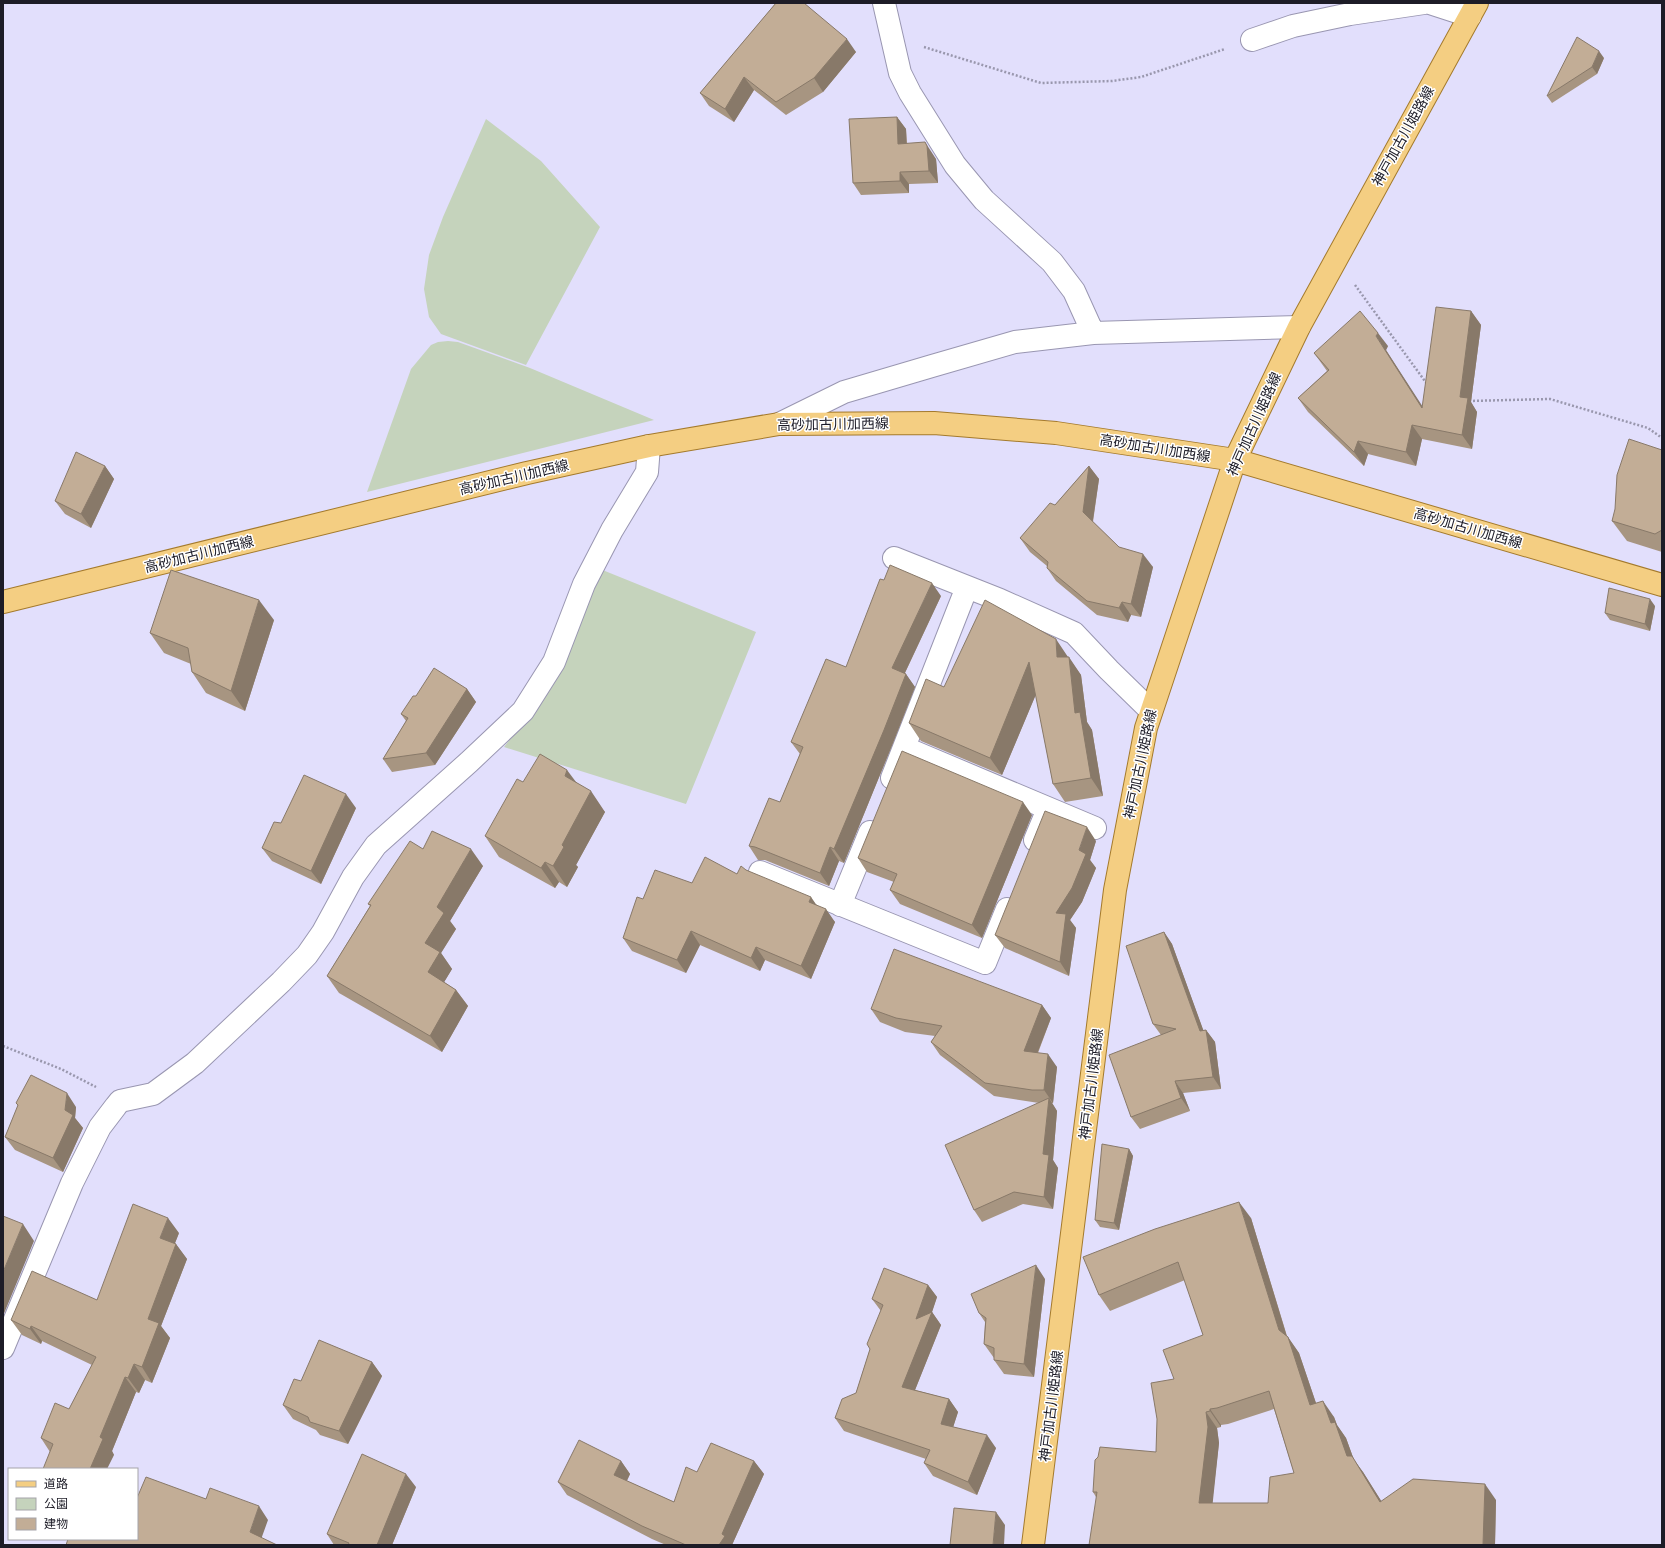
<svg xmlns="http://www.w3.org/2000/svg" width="1665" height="1548" font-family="'Archivo Narrow','Noto Sans JP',sans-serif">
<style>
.green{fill:#c5d3bc}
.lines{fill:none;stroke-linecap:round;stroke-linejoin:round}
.minor-casing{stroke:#9996b1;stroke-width:24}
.major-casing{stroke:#a47a2c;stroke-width:24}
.path{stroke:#9997ad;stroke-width:2.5;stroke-dasharray:2 2;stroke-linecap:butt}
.minor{stroke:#fff;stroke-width:22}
.major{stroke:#f4ce82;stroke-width:22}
.wall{fill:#a79581;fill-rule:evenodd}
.shaded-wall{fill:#887969}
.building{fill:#c2ad96;stroke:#887969;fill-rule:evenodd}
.labels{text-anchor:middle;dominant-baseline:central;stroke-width:3;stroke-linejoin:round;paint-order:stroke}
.street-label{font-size:14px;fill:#1d1c27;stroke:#fff}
</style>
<rect width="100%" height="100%" fill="#e2dffc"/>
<path class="green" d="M486,119L541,161L600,227L526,365L441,334L429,317L424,289L429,255L443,217Z
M448,341L458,342L530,368L654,420L367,492L411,369L431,345L438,342Z
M600,569L756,632L686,804L504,747L538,702Z"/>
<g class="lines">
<g class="minor-casing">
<path id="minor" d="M884,3L900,73L910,93L955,165L984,200L1052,262L1074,291L1093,333L1299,327
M1430,3L1470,16
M1252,40L1293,26L1350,14L1424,3
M779,424L844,392L932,366L1015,342L1093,333
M894,558L1000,600L1074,633L1109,670L1151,711
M905,748L1095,828
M892,778L967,587
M1035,840L1048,809
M760,872L985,963L1007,909
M840,905L870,832
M3,1348L72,1183L100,1127L116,1106L120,1101L153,1094L195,1063L281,982L307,955L323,932L353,877L376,845L469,762L523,711L554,662L584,584L612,530L647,472L649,446"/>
</g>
<g class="major-casing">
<path id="major" d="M3,602L527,473L649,446L779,424L934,423L1056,433L1235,460L1662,585
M1033,1545L1115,890L1146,728L1235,460L1299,327L1477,3"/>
</g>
<path class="path" d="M924,47L1041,83L1112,81L1141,77L1225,49
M1355,285L1427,384
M1469,401L1550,399L1648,428L1662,438
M3,1046L61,1069L96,1087"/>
<use href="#minor" class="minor"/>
<use href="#major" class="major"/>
</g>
<path class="wall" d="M776,3L856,52L823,92L786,115L754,90L734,122L709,106L700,93Z
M1604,58L1597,74L1552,103L1547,96Z
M897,117L906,129L907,143L936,159L938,183L909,184V193L861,195L853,183Z
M1471,311L1481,325L1471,402L1477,412L1472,449L1422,439L1416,466L1368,454L1364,466L1308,412L1298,398L1327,371L1314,353L1388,346L1386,350L1422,407Z
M1662,450V552L1627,541L1612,521Z
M105,466L114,479L91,528L65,514L55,501Z
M1089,466L1099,479L1093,522L1119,547L1153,567L1141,617L1131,615L1128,622L1097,615L1056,581L1047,568V566L1030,552L1020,538L1055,505Z
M941,596L905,673L915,687L893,743L844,863L839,861L829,886L765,860H758L749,846L780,802L800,754L791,742L846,667Z
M1655,606L1650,631L1610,620L1605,613Z
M274,620L245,711L206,693L192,672L191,664L164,653L150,633Z
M1068,657L1081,675L1087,722L1092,730L1103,796L1065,802L1053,784L1036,694L1002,775L921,741L909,723L944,687Z
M467,689L476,702L435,765L392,772L383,759L406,721L401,714L416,696Z
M523,782H576L605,812L576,865L578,867L567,887L559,882L555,888L499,857L485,836Z
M356,808L321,884L272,861L262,848L281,823Z
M1032,815L982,938L900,904L890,890L894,882L867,872L858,858Z
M1096,841L1090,860L1096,868L1082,902L1070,920L1076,928L1069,976L1005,948L995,935Z
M423,849L483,866L450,921L456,929L441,953L452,969L444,982L456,990L468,1006L442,1052L339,993L327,976L370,906L368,904Z
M746,870L817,905L835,922L811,979L765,960L760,971L700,945L686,973L632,951L623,938L692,883L737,874Z
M1164,932L1172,944L1203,1030H1206L1215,1042L1221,1089L1183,1093L1190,1111L1140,1129L1131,1117L1161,1035L1153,1024Z
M1042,1005L1051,1018L1038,1053L1057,1067L1053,1103H1052L1057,1111L1053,1160L1058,1168L1053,1209L1023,1204L982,1222L974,1210L1039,1103L994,1096L940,1055L931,1042L935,1036L905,1032L880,1022L871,1009Z
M16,1103L76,1107L75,1118L83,1128L63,1172L15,1150L5,1137L18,1106Z
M1129,1149L1133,1156L1119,1230L1100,1227L1095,1220Z
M1251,1218L1287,1336L1299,1353L1316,1403L1334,1417L1337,1425L1346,1438L1354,1460L1363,1472L1381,1501L1496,1500L1495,1545L1096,1497L1093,1492L1156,1452L1174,1379L1203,1335L1185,1280L1110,1311L1099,1295ZM1274,1409L1294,1473L1268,1503H1212L1219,1443L1217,1428L1221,1427V1425L1228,1424Z
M179,1233L175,1243L187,1259L161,1326L170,1338L152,1383L145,1380L139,1393L136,1392L112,1451L114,1455L50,1452L41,1438L69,1409L92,1365L42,1341L41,1344L22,1335L11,1320L97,1300Z
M1045,1279L1034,1377L1004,1374L994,1360V1358L984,1344L985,1322L979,1313Z
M928,1285L937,1297L932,1312L941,1325L915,1390L949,1399L958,1412L953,1427L996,1448L977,1495L933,1476L924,1463L926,1459L844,1431L835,1418L856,1393L870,1349L881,1311L872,1299Z
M372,1362L382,1376L348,1444L320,1435L316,1430L293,1419L283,1405L301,1381Z
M621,1461L630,1474L627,1481L674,1502L697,1472L754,1461L764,1474L732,1545H666L652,1539L567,1495L558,1482Z
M416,1487L392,1545H334L327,1534Z"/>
<path class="shaded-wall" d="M847,39L856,52L823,92L814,78Z
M1599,51L1604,58L1597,74L1592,67Z
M744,77L754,90L734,122L725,109Z
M897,117L906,129L907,156L898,144Z
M925,142L936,159L938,183L929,171Z
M900,172L909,184V193L900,181Z
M1471,311L1481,325L1471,402L1477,412L1472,449L1462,435L1460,397Z
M1378,333L1388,346L1386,350L1432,421L1422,408L1376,336Z
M1412,425L1422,439L1416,466L1406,452Z
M1358,441L1368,454L1364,466L1354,452Z
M105,466L114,479L91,528L81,514Z
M1089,466L1099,479L1092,526L1083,512Z
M1143,554L1153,567L1141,617L1131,604Z
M932,583L941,596L901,681L892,668Z
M1650,599L1655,606L1650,631L1645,624Z
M259,600L274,620L245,711L231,691Z
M1122,602L1131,615L1128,622L1119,608Z
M1056,639L1068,657L1070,675L1057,657Z
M1069,657L1081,675L1087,722L1092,730L1103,796L1091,778L1075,713Z
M1029,662L1042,680L1002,775L990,758Z
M906,674L915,687L893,743L844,863L834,849Z
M467,689L476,702L435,765L426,753Z
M567,770L582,790L565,776Z
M591,791L605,812L576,865L578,867L567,887L553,866L562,845Z
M346,794L356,808L321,884L311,871Z
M1023,802L1032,815L982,938L972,925Z
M1087,827L1096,841L1090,860L1096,868L1082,902L1070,920L1076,928L1069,976L1060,962L1056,913L1079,850Z
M830,847L839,861L829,886L820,873Z
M471,849L483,866L450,921L456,929L441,953L452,969L440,989L428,972L425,943L437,907Z
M545,862L559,882L555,888L541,868Z
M811,897L820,910L809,902Z
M826,909L835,922L811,979L801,966Z
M691,931L700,945L686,973L677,960Z
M1164,932L1172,944L1208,1043L1200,1031Z
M756,947L765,960L760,971L751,958Z
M456,990L468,1006L442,1052L430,1036Z
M1042,1005L1051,1018L1033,1064L1024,1051Z
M1206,1030L1215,1042L1221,1089L1213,1077Z
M1048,1054L1057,1067L1053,1103L1044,1090Z
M1175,1081L1183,1093L1190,1111L1181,1098Z
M67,1093L76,1107L75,1118L83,1128L63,1172L53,1158L65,1110Z
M1049,1098L1057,1111L1053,1160L1058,1168L1053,1209L1044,1197L1043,1154Z
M1129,1149L1133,1156L1119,1230L1114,1223Z
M1239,1202L1251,1218L1290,1347L1279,1330Z
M168,1218L179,1233L171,1253L160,1238Z
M23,1224L34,1241L3,1316V1272Z
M176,1244L187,1259L161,1326L170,1338L152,1383L142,1367L148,1319Z
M1036,1265L1045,1279L1034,1377L1024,1364Z
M928,1285L937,1297L931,1315L932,1312L941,1325L911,1400L902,1387L916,1319Z
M31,1326L42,1341L41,1344L30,1329Z
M1288,1337L1299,1353L1322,1421L1310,1405Z
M372,1362L382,1376L348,1444L339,1431Z
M134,1364L145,1380L139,1393L128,1378Z
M125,1377L136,1392L112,1451L114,1455L107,1469H90L100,1437Z
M949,1399L958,1412L950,1437L941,1424Z
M1323,1401L1334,1417L1337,1425L1346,1438L1354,1460L1363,1472L1392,1518L1347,1456L1331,1423Z
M1210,1409L1221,1425V1427L1210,1411Z
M1206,1412L1217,1428L1219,1443L1211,1519L1199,1503Z
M987,1435L996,1448L977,1495L968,1482Z
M621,1461L630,1474L623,1488L614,1475Z
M754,1461L764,1474L732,1545H719L722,1534Z
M406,1474L416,1487L392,1545H377Z
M1485,1484L1496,1500L1495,1545H1483Z
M259,1506L268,1520L259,1545L250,1532Z
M996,1512L1005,1525L1004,1545H993Z"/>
<path class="building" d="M776,3H804L847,39L814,78L776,102L744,77L725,109L700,93Z
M1577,37L1599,51L1592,67L1547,96Z
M897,117L898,144L925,142L927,146L929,171L900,172V181L853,183L849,119Z
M1436,307L1471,311L1460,397L1468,398L1462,435L1412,425L1406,452L1358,441L1354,452L1298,398L1329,370L1314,353L1360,311L1378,333L1376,336L1422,408Z
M1629,439L1662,450V530L1655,534L1612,521L1615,509L1617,475Z
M76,452L105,466L81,514L55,501Z
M1089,466L1083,512L1119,547L1143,554L1131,604L1122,602L1119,608L1087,601L1047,568L1048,562L1020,538L1050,503L1055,505Z
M890,565L932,583L892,668L906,674L884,730L834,849L830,847L820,873L755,847L749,846L769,798L780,802L803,747L791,742L826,659L846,667L880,579L884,580Z
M171,570L259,600L231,691L192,672L188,648L150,633Z
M1609,588L1650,599L1645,624L1605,613Z
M985,600L1056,639L1057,657H1069L1075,713L1080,712L1091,778L1053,784L1029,662L990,758L909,723L926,679L944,687Z
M434,668L467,689L426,753L383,759L408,718L401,714L413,696H416Z
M902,751L1023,802L972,925L890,890L897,874L858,858Z
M540,754L567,770L565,776L591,791L562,845L564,847L553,866L545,862L541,868L485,836L517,779L523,782Z
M304,775L346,794L311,871L262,848L274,822L281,823Z
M1045,811L1087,827L1079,850L1086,854L1072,888L1056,913L1066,914L1060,962L995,935Z
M432,831L471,849L437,907L444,913L425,943L440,952L428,972L456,990L430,1036L327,976L371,905L368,904L410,841L423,849Z
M705,857L737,874L741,866L746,870L811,897L809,902L826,909L801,966L756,947L751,958L691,931L677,960L623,938L637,897L643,899L655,870L692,883Z
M1164,932L1200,1031L1206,1030L1213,1077L1175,1081L1181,1098L1131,1117L1109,1055L1176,1029L1153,1024L1126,946Z
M894,949L1042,1005L1024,1051L1048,1054L1044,1090H1032L985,1083L931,1042L942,1026L896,1018L871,1009Z
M31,1075L67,1093L65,1110L73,1115L53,1158L5,1137L18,1105L16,1103Z
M1049,1098L1043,1154L1049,1155L1044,1197L1014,1192L974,1210L945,1145Z
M1102,1144L1129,1149L1114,1223L1095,1220Z
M1239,1202L1279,1330L1288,1337L1310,1405L1323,1401L1331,1423L1335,1422L1347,1456H1352L1380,1502L1413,1479L1485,1484L1483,1545H1089L1097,1492H1093L1095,1460L1098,1457L1100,1447L1156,1452L1157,1419L1151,1383L1174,1379L1163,1350L1203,1335L1178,1262L1099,1295L1083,1257L1155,1229ZM1269,1391L1294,1473L1270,1477L1268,1503H1199L1208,1427L1206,1412L1210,1411V1409L1217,1408Z
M133,1204L168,1218L160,1238L176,1244L148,1319L159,1323L142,1367L134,1364L128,1378L125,1377L100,1437L103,1439L90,1469H43L53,1444L41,1438L55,1403L69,1409L96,1357L31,1326L30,1329L11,1320L32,1271L97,1300Z
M3,1216L23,1224L3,1272Z
M1036,1265L1024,1364L994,1360V1348L984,1344L986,1318L979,1313L971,1294Z
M884,1268L928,1285L916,1319L932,1312L902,1387L949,1399L941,1424L987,1435L968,1482L924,1463L930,1450L835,1418L842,1399L856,1393L870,1349L867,1344L883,1305L872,1299Z
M319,1340L372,1362L339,1431L310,1422L308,1417L283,1405L294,1379L301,1381Z
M579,1440L621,1461L614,1475L674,1502L686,1467L697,1472L711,1443L754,1461L722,1534L725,1536L719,1545H686L642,1526L558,1482Z
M362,1454L406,1474L377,1545H348L349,1543L327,1534Z
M146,1477L206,1499L210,1488L259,1506L250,1532L277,1545H66L68,1539H137V1498Z
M954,1508L996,1512L993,1545H950Z"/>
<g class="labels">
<g class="street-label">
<text transform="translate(1403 136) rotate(-61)">神戸加古川姫路線</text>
<text transform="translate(833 424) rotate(-1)">高砂加古川加西線</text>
<text transform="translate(1254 424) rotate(-66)">神戸加古川姫路線</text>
<text transform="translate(1155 448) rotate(9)">高砂加古川加西線</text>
<text transform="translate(514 477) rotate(-13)">高砂加古川加西線</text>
<text transform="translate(1468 528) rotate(16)">高砂加古川加西線</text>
<text transform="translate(199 554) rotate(-14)">高砂加古川加西線</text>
<text transform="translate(1140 764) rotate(-78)">神戸加古川姫路線</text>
<text transform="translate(1091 1084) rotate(-83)">神戸加古川姫路線</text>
<text transform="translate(1051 1406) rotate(-83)">神戸加古川姫路線</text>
</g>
</g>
<rect width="1665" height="1548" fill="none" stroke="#1d1c27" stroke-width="8"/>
<rect x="8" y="1468" width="130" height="72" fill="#ffffff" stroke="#a5a4a9"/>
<rect x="16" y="1481" width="20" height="6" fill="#f4ce82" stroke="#a5a4a9"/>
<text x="44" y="1488" font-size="12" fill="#1d1c27">道路</text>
<rect x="16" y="1498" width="20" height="12" fill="#c5d3bc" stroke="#a5a4a9"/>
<text x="44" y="1508" font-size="12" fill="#1d1c27">公園</text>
<rect x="16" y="1518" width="20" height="12" fill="#c2ad96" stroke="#a5a4a9"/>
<text x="44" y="1528" font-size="12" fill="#1d1c27">建物</text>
</svg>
